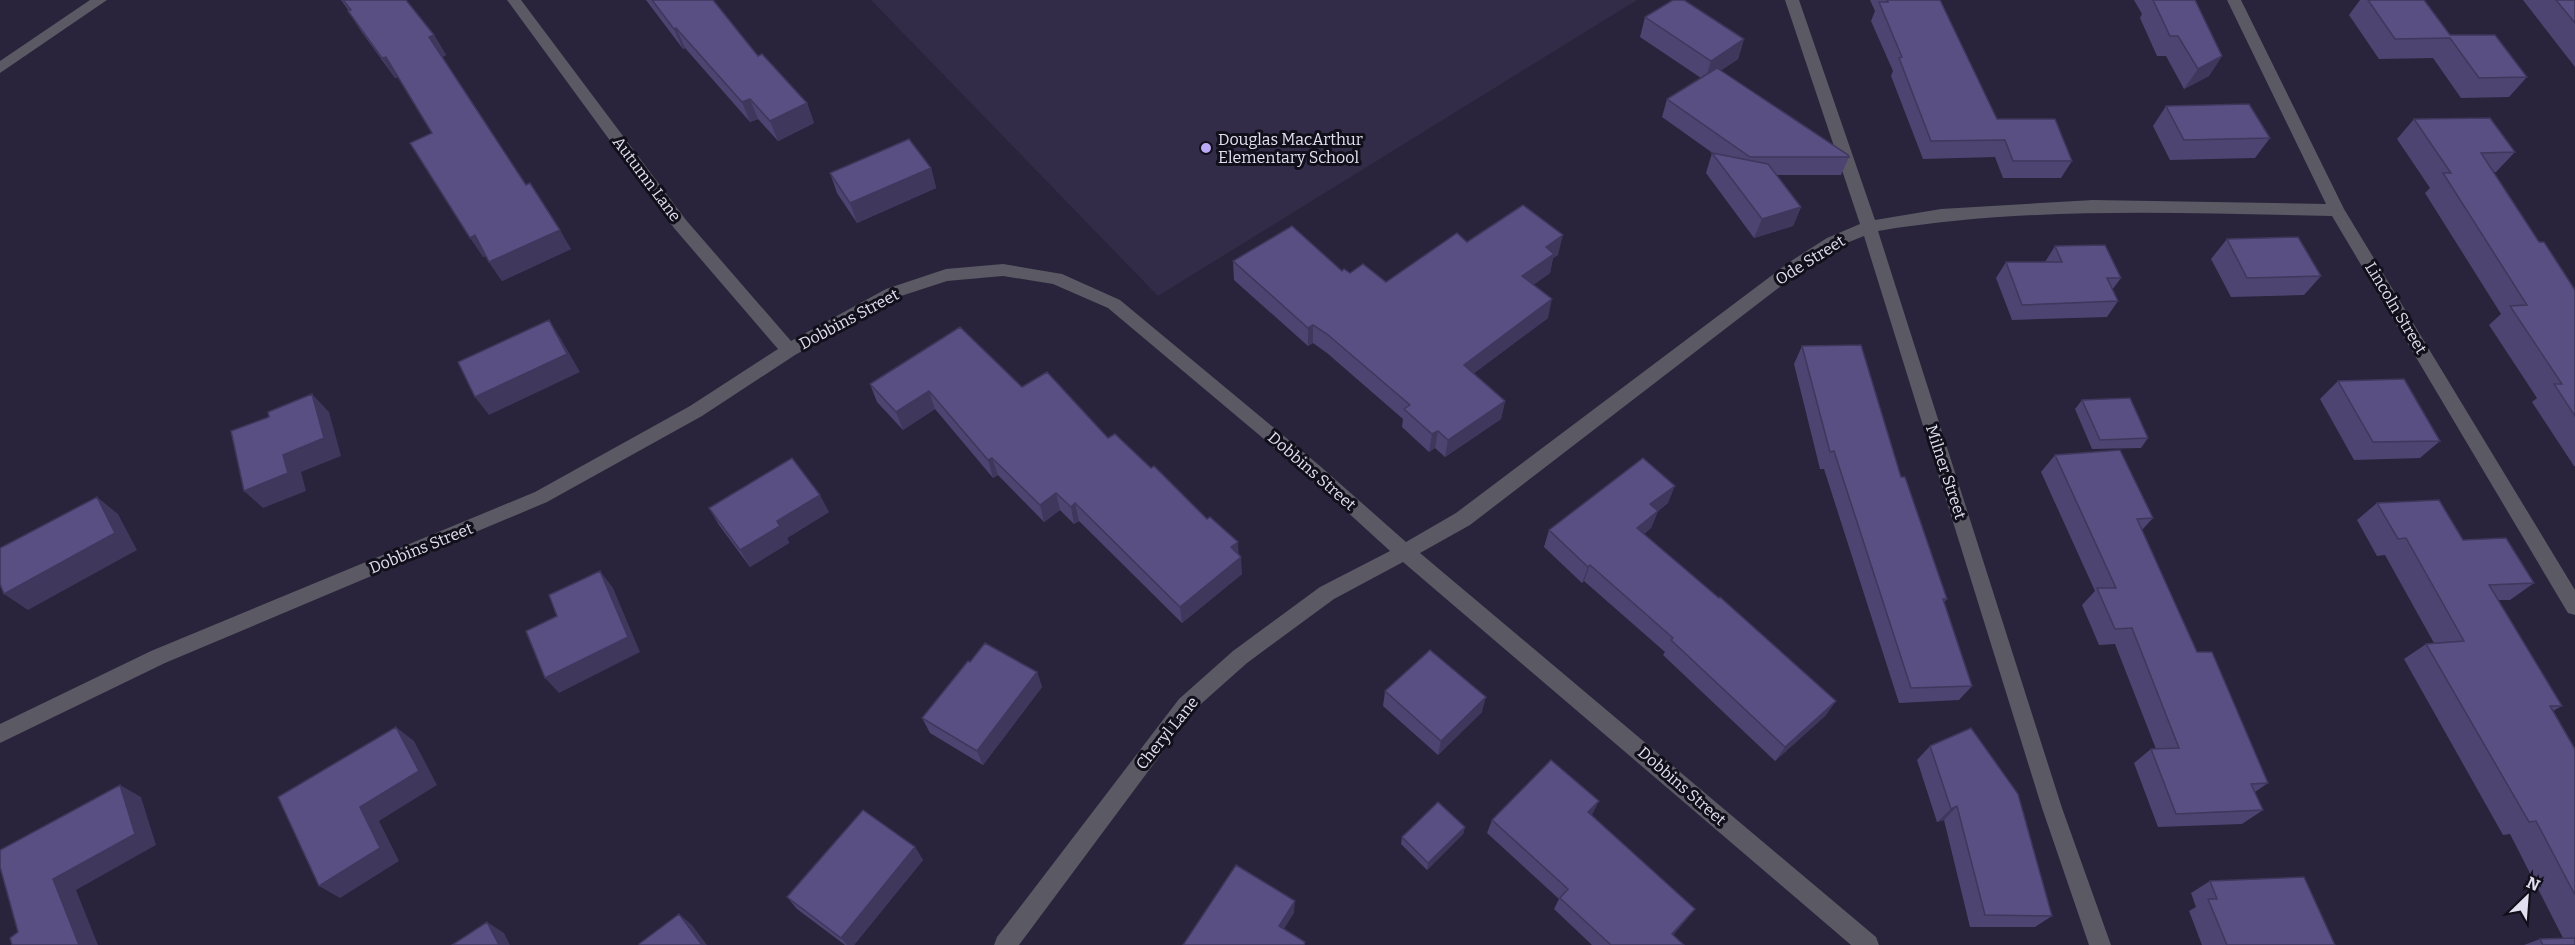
<svg xmlns="http://www.w3.org/2000/svg" width="2575" height="945" font-family="Bitter,serif">
<style>
.built{fill:#322c48}
.lines{fill:none;stroke-linecap:round;stroke-linejoin:round}
.minor{fill:#5a5964;fill-rule:evenodd}
.wall{fill:#4d4471}
.shaded-wall{fill:#3f375c}
.building{fill:#5a4f83;stroke:#3f375c;stroke-width:1.5}
.poi-dot{fill:#baaaf7;stroke:#110f19;stroke-width:2}
.labels{text-anchor:middle;dominant-baseline:central;stroke-width:6;stroke-linejoin:round;paint-order:stroke}
.poi-label{font-size:16px;fill:#e2e0f0;stroke:#110f19;text-anchor:start}
.street-label{font-size:16px;fill:#e2e0f0;stroke:#110f19}
</style>
<rect width="100%" height="100%" fill="#29243b"/>
<path class="built" d="M871,0H1637L1158,296Z"/>
<g class="lines">
<path class="minor" d="M90,0H107L0,73V61Z
M507,0H521L686,220L791,341L886,289L946,269L1003,264L1062,274L1120,300L1320,466L1406,542L1456,513L1791,261L1827,238L1860,224L1785,0H1799L1875,220L1941,209L2093,200L2326,204L2227,0H2241L2344,209L2575,590V615L2568,613L2332,216C2181,213 2029,206 1878,231L2062,808L2111,945H2089L2042,808L1864,236L1839,246L1803,269L1470,525L1420,553L1876,937L1879,945H1851L1403,562L1334,599L1247,663L1193,711L1019,945H994L997,937L1179,699L1233,651L1320,587L1390,551L1308,476L1108,308L1053,284L1003,276L947,281L898,297L795,355L702,416L547,502L165,663L0,743V724L151,651L535,492L690,406L778,349L674,228Z"/>
</g>
<path class="wall" d="M341,0H406L434,35L446,55L442,57L526,185L571,249L502,281L485,256L483,257L432,133L398,77L395,78L361,31L348,11H349Z
M646,0H713L758,56L807,103L814,123L778,141L758,119L750,122L685,48L683,49Z
M1870,0H1940L1997,119L2072,161L2061,178H2003L1995,157L1923,159L1891,76L1893,71L1871,21L1875,11Z
M2134,0H2195L2222,56L2209,76L2184,89L2166,56H2157L2140,18L2142,14Z
M2360,0H2424L2450,35L2527,77L2509,97L2461,98L2433,58L2379,59L2349,15Z
M2523,0H2575V67Z
M1645,17L1744,39L1738,59L1720,71L1849,157L1841,175H1776L1801,207L1793,226L1754,238L1706,173L1712,153L1714,154L1662,117L1667,99L1701,78L1640,37Z
M2166,106L2270,138L2255,158L2170,160L2153,126Z
M2414,119L2515,152L2496,172H2493L2539,242L2575,290V466H2574L2532,402L2537,398L2489,325L2501,314L2425,193L2430,188L2397,139Z
M931,168L936,188L857,223L837,193L830,173Z
M2227,239L2321,276L2304,295L2231,297L2211,259Z
M1467,242L1558,255L1553,258L1550,273L1533,285L1548,318L1474,373L1505,401L1501,419L1445,457L1435,448L1429,452L1402,427L1403,419L1327,353L1313,343L1308,346L1234,280L1233,261L1342,271L1386,282Z
M2055,246L2121,278L2112,290L2118,301L2107,317L2012,320L1996,278L2006,262H2045Z
M1802,346L1901,477L1947,599L1944,602L1972,686L1959,700L1899,703L1824,469H1820L1794,364Z
M2338,381L2440,441L2420,458L2354,460L2320,399Z
M870,384L1022,387L1108,438L1238,554L1242,574L1182,623L1079,521L1074,524L1060,510L1044,522L998,475L993,478L935,409L903,430L877,402Z
M2082,400L2148,438L2141,448L2092,449L2075,409Z
M2055,455L2153,518L2142,530L2197,652L2268,783L2255,792L2263,810L2242,824L2158,827L2134,763L2151,749H2156L2115,644L2099,645L2082,605L2095,591L2041,472Z
M1668,503L1658,511L1651,528L1644,534L1836,701L1825,716L1775,761L1663,655L1665,652L1584,581L1582,583L1544,547L1549,530Z
M2377,503L2463,540L2534,583L2510,600H2498L2562,706L2553,711L2575,749V945H2524L2540,939L2563,938L2510,834L2503,835L2404,659L2426,644L2434,643L2385,555L2377,556L2357,520Z
M709,508L829,512L787,538L789,543L750,567L719,525Z
M970,662L1037,672L1042,687L983,765L930,733L922,718Z
M1385,691L1482,712L1438,755L1383,706Z
M1930,746L2052,916L2035,927H1970L1944,820L1937,822L1917,760Z
M1592,815L1686,920L1673,935L1684,945H1592L1554,909L1559,899L1487,833L1492,820Z
M1465,827L1463,834L1427,870L1401,844L1402,837Z
M915,847L923,860L854,945H845L797,909L787,897Z
M2210,881L2335,945H2202L2189,911L2196,907L2191,893Z"/>
<path class="shaded-wall" d="M676,28L685,48L683,49L674,29Z
M434,35L446,55L441,58L429,37Z
M1744,39L1738,59L1705,81L1711,61Z
M2222,56L2209,76L2184,89L2198,69Z
M386,57L399,77L395,78L382,58Z
M750,99L758,119L750,122L742,102Z
M807,103L814,123L778,141L770,121Z
M931,168L936,188L857,223L850,203Z
M1801,207L1793,226L1754,238L1762,219Z
M560,230L571,249L502,281L489,262Z
M475,235L488,255L483,257L470,238Z
M1563,235L1558,255L1553,258L1550,273L1518,295L1522,276L1546,247Z
M1552,299L1548,318L1461,383L1464,365Z
M549,320L561,339L580,372L489,415L475,397Z
M1313,325V343L1308,346V328Z
M929,391L935,409L903,430L896,412Z
M312,394L329,412L341,456L301,472L306,491L263,508L244,491L283,455Z
M1505,401L1501,419L1445,457L1448,440Z
M1438,431L1435,448L1429,452L1432,434Z
M992,458L998,475L993,478L988,460Z
M1675,486L1668,503L1644,521L1650,504Z
M1056,493L1060,510L1044,522L1040,505Z
M820,495L829,512L787,538L789,543L750,567L740,550L777,521Z
M97,497L118,514L137,550L28,610L4,594Z
M1075,503L1079,521L1074,524L1071,507Z
M1658,511L1651,528L1630,545L1637,528Z
M1238,542L1239,559L1231,547Z
M1241,557L1242,574L1182,623L1180,607Z
M1590,565L1584,581L1582,583L1588,567Z
M600,571L613,588L640,652L559,693L545,678Z
M1037,672L1042,687L983,765L977,751Z
M1486,697L1482,712L1438,755L1441,741Z
M1836,701L1825,716L1775,761L1785,747Z
M396,727L414,741L437,785L379,821L399,861L340,898L319,886L360,807Z
M120,785L141,797L156,845L76,890L98,945H78L53,879Z
M1599,801L1592,815L1582,825L1588,812Z
M1957,806L1944,820L1937,822L1951,809Z
M1465,827L1463,834L1427,870L1428,863Z
M915,847L923,860L854,945H847L841,938Z
M1295,901L1294,913L1279,937V926Z
M1695,909L1686,920L1664,945L1672,934Z
M679,914L692,925L707,945H702Z
M487,922L504,933L510,945H499Z"/>
<path class="building" d="M343,0H406L434,35L429,37L526,185L530,183L560,230L489,262L475,235L470,238L410,143L432,133L386,57L382,58L348,11L351,10Z
M652,0H713L758,56L762,54L807,103L770,121L750,99L742,102L676,28L674,29Z
M1673,0H1684L1744,39L1711,61L1645,17Z
M1887,0H1940L1997,119H2055L2072,161H2013L2005,140L1931,141L1899,58L1902,57L1879,2H1888Z
M2153,0H2195L2222,56L2198,69L2178,36H2170Z
M2368,0H2424L2450,35H2495L2527,77L2479,78L2450,38L2395,39Z
M2556,0H2575V23Z
M1717,68L1848,155L1849,157H1750L1667,99Z
M2249,104L2270,138L2184,140L2166,106Z
M2490,118L2515,152L2481,153L2539,242H2544L2575,290V416L2554,384H2562L2510,306L2527,305L2443,173H2451L2414,119Z
M909,139L931,168L850,203L830,173Z
M1712,153L1768,164L1801,207L1762,219Z
M1523,205L1563,235L1546,247L1554,254L1522,276L1552,299L1464,365L1505,401L1448,440L1438,431L1432,434L1404,409L1410,405L1327,334L1313,325L1308,328L1233,261L1292,226L1342,271L1344,269L1350,273L1363,264L1386,282L1457,233L1467,242Z
M2298,237L2321,276L2247,278L2227,239Z
M2105,245L2121,278H2107L2118,301L2022,305L2006,262H2062L2055,246Z
M549,320L567,354L475,397L458,362Z
M960,327L1022,387L1047,372L1108,438L1115,434L1151,468L1154,466L1207,519L1210,517L1238,542L1231,547L1241,557L1180,607L1075,503L1071,507L1056,493L1040,505L992,458L988,460L929,391L896,412L870,384Z
M1861,345L1901,477H1905L1947,599H1943L1972,686L1911,688L1834,451L1830,452L1802,346Z
M2404,379L2440,441L2373,442L2338,381Z
M312,394L324,438L283,455L288,473L244,491L231,431L269,417L268,412Z
M2130,398L2148,438L2100,440L2082,400Z
M2120,450L2153,518L2137,519L2197,652H2212L2268,783L2251,784L2263,810L2176,814L2151,749L2179,748L2132,628L2115,629L2097,588H2116L2055,455Z
M792,458L820,495L777,521L780,526L740,550L709,508Z
M1643,458L1675,486L1650,504L1658,511L1637,528L1719,598L1720,597L1836,701L1785,747L1671,640L1673,638L1590,565L1588,567L1549,530Z
M97,497L115,533L4,594L0,584V548Z
M2439,500L2463,540L2506,538L2534,583L2489,585L2562,706H2550L2575,749V895L2536,821L2529,822L2426,644L2464,641L2406,538L2398,539L2377,503Z
M600,571L628,637L545,678L526,631L557,616L549,595Z
M985,643L1037,672L977,751L922,718L968,661L970,662Z
M1430,650L1486,697L1441,741L1385,691Z
M396,727L419,771L360,807L380,848L319,886L278,797Z
M1971,728L2018,794L2052,916L1985,915L1957,806L1951,809L1930,746Z
M1551,760L1599,801L1588,812L1695,909L1672,934L1684,945H1611L1560,898L1568,889L1492,820Z
M120,785L135,834L53,879L79,945H12L10,938L18,932L0,867V850Z
M1438,802L1465,827L1428,863L1402,837Z
M863,810L915,847L841,938L787,897Z
M1236,865L1295,901L1279,926L1305,942L1304,945H1183Z
M2304,877L2335,945H2227L2208,899H2217L2210,881Z
M679,914L702,945H640L639,944Z
M487,922L499,945H452Z
M2575,938V945H2543L2540,939Z"/>
<circle class="poi-dot" cx="1206" cy="148" r="6"/>
<g class="labels">
<g class="poi-label">
<text x="1218" y="139">Douglas MacArthur<tspan x="1218" dy="18">Elementary School</tspan></text>
</g>
<g class="street-label">
<text transform="translate(647 179) rotate(53)">Autumn Lane</text>
<text transform="translate(1810 260) rotate(-32)">Ode Street</text>
<text transform="translate(2396 308) rotate(59)">Lincoln Street</text>
<text transform="translate(849 319) rotate(-28)">Dobbins Street</text>
<text transform="translate(1312 471) rotate(41)">Dobbins Street</text>
<text transform="translate(1946 472) rotate(72)">Milner Street</text>
<text transform="translate(421 548) rotate(-22)">Dobbins Street</text>
<text transform="translate(1167 733) rotate(-51)">Cheryl Lane</text>
<text transform="translate(1682 786) rotate(41)">Dobbins Street</text>
</g>
</g>
<g transform="translate(2527 897) rotate(25)" stroke="#110f19" stroke-width="4.5" paint-order="stroke">
<path d="M0-4.5L10 22L0 15L-10 22Z" fill="#e2e0f0"/>
<text y="-9" font-size="16" font-weight="bold" text-anchor="middle" fill="#e2e0f0">N</text>
</g>
</svg>
